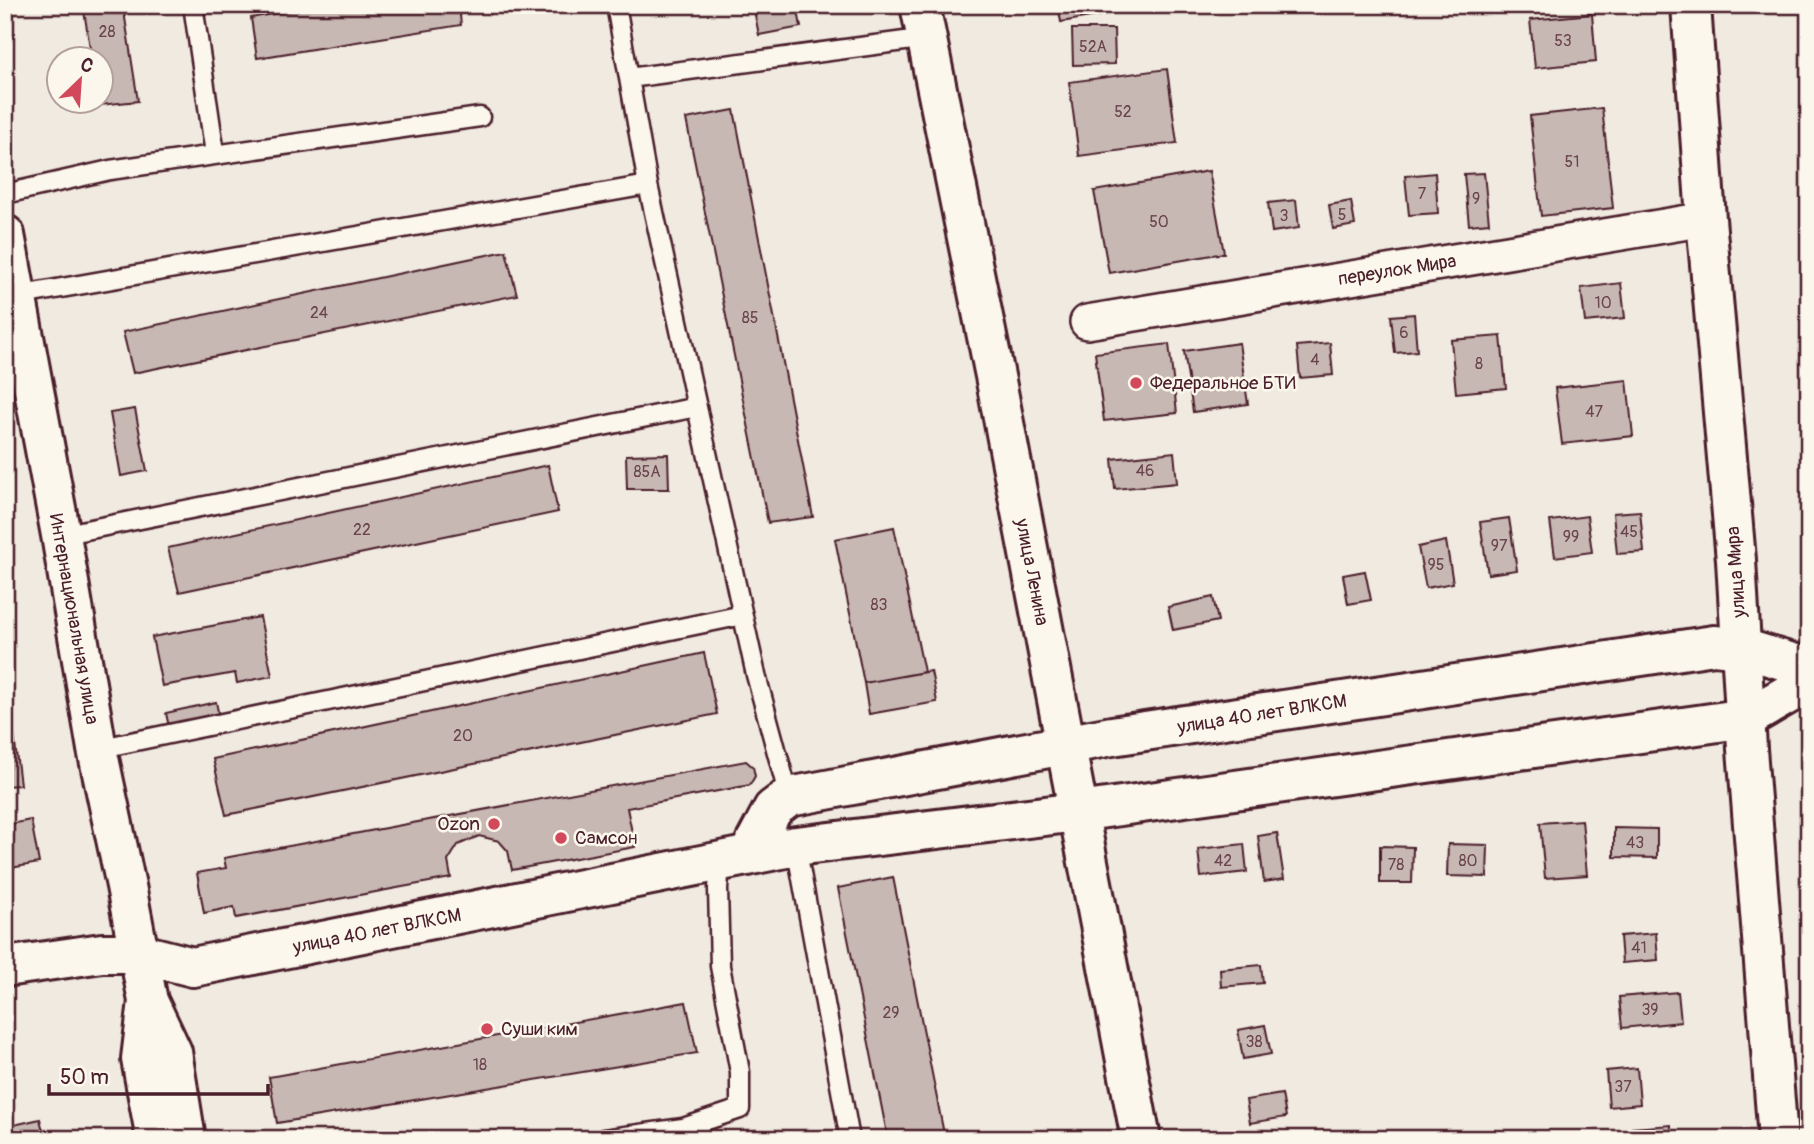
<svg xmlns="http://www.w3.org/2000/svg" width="1814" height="1144" font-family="Pangolin,sans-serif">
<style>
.building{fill:#c8b8b3;stroke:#4a1f2b;stroke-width:2}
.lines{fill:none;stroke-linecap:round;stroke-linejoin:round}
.service-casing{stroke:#4a1f2b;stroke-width:23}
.minor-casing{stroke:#4a1f2b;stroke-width:38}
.tertiary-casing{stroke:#4a1f2b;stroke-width:44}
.secondary-casing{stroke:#4a1f2b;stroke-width:44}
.service{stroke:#fbf7ec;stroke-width:18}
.minor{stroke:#fbf7ec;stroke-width:33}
.tertiary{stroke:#fbf7ec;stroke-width:38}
.secondary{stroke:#fbf7ec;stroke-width:38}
.poi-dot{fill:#d1495b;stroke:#fbf7ec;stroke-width:2.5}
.labels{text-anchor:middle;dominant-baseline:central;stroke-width:5;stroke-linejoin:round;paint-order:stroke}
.number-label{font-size:16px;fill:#6a454d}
.street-label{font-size:19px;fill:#4a1f2b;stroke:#fbf7ec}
.poi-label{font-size:19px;fill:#4a1f2b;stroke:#fbf7ec;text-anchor:start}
</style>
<rect width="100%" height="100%" fill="#f0eae0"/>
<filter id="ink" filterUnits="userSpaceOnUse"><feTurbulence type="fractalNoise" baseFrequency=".0143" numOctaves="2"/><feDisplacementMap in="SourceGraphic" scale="14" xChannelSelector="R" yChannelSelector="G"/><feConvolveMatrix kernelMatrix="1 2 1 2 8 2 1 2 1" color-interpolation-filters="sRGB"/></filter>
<g filter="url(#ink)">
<path class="building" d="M83,5H123L138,101L100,105L102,60H92Z
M319,5H459L461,25L257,58L251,18Z
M753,5H797L801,27L759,35Z
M1058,5H1118L1119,12L1061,22Z
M1592,14L1596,62L1535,68L1530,20Z
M1072,29H1114L1115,64L1073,65Z
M1167,69L1177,143L1079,156L1069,82Z
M1602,108L1613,208L1541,216L1530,116Z
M734,110L813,517L768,523L686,119Z
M1209,171L1224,253L1109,273L1094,191Z
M1435,173L1438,213L1409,215L1405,176Z
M1484,173L1489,223L1469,225L1464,174Z
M1296,200L1299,228L1272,232L1268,203Z
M1351,201L1355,225L1333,229L1329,205Z
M506,251L517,295L133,373L123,332Z
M1621,283L1625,318L1585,322L1581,288Z
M1414,314L1417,351L1395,353L1391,316Z
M1501,336L1506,388L1456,393L1451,340Z
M1239,343L1248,404L1193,412L1184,351Z
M1330,343L1333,375L1300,378L1297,346Z
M1169,344L1177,413L1104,421L1095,353Z
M1627,380L1633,436L1562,444L1555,388Z
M135,409L147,471L121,476L110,413Z
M1174,452L1177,483L1115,489L1112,459Z
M668,454L669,489H627L626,455Z
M548,465L558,512L179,592L168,548Z
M1640,511L1644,552L1617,554L1613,513Z
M1587,516L1592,552L1555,557L1550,521Z
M1509,518L1517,570L1488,574L1480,522Z
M894,527L924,672L864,683L835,539Z
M1446,541L1453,583L1426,588L1418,547Z
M1365,571L1371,600L1348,604L1343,575Z
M1213,597L1218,621L1173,630L1168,607Z
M260,617L272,676L237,683L235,673L162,686L152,637Z
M704,653L717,714L226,815L213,759Z
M931,671L937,702L869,714L864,683Z
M216,702L220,721L170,732L166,713Z
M14,735L20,785L5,786V736Z
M746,761L753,767L755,776L750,785L627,808L635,847L512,870L508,851L499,841L479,836L458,845L448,861L451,878L236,918L234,907L204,913L197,873L226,868L224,858Z
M5,801H7L10,816L5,817Z
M31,820L39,863L5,869V825Z
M1582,820L1587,875L1545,878L1540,823Z
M1614,828L1657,829V858L1614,857Z
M1277,833L1284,879L1264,882L1258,836Z
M1244,844L1247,872L1201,877L1198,849Z
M1448,844L1488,845L1487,877L1447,876Z
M1380,846L1413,847L1412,883H1380Z
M893,877L945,1139H888L838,888Z
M1656,933L1658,960L1622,963L1620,936Z
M1261,965L1263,983L1221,987L1220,969Z
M1678,992L1681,1022L1622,1028L1619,997Z
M686,1002L697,1053L277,1123L269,1077Z
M1265,1025L1271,1054L1243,1059L1238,1030Z
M1637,1068L1640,1104L1609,1107L1606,1071Z
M1282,1094L1286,1117L1250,1123L1246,1100Z
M40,1119L45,1139H5V1127Z
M1671,1125V1139H1633L1632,1128Z
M1075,1132L1077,1139H1042Z"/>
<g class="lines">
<g class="service-casing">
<path id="service" d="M193,5L215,154
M616,5L648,185L756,675L789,797
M629,78L927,38
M5,194L110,170L480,117
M16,296L648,185
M61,535L697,407
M97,749L743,615
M796,846L850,1139
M604,1139L683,1128
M682,1139L683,1128L740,1109V1072L720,966L718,889L720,863"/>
</g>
<g class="minor-casing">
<path id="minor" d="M1087,322L1706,219"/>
</g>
<g class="tertiary-casing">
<path id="tertiary" d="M920,5L996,381L1141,1139
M5,235L61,535L97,749L126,886L148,1001L172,1052L186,1139
M748,856L773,809L789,797L1112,736L1714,645L1742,648L1809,668
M5,967L102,953H138L193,967L796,846L1078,812L1747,718L1809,682
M148,1001L141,1059L156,1139"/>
</g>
<g class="secondary-casing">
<path id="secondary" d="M1691,5L1706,219L1736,560L1747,749L1778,1139"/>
</g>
<use href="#service" class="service"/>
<use href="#minor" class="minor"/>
<use href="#tertiary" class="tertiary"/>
<use href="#secondary" class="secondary"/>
</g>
</g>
<g class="poi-dot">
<circle cx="1136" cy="383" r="7"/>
<circle cx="494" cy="824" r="7"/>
<circle cx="561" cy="838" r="7"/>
<circle cx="487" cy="1029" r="7"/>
</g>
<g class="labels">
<g class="number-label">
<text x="107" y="32">28</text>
<text x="1563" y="41">53</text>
<text x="1093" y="47">52А</text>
<text x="1123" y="112">52</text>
<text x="1572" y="162">51</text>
<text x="1422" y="194">7</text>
<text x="1476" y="199">9</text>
<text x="1342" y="215">5</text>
<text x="1284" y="216">3</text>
<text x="1159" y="222">50</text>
<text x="1603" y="303">10</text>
<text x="319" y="313">24</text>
<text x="750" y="318">85</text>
<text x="1404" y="333">6</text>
<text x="1315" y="360">4</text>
<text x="1479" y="364">8</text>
<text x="1594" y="412">47</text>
<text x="1145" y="471">46</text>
<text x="647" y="472">85А</text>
<text x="362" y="530">22</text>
<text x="1629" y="532">45</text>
<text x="1571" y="537">99</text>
<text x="1499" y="546">97</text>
<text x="1436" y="565">95</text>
<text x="879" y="605">83</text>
<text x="463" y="736">20</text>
<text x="1635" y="843">43</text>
<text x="1223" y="861">42</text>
<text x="1468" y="861">80</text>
<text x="1396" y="865">78</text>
<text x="1639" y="948">41</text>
<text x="1650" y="1010">39</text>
<text x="891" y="1013">29</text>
<text x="1254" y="1042">38</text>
<text x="480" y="1065">18</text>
<text x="1623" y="1087">37</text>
</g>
<g class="street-label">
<text transform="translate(1397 270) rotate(-9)">переулок Мира</text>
<text transform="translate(1032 572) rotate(79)">улица Ленина</text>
<text transform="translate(1736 572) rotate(-94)">улица Мира</text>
<text transform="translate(74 619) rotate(80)">Интернациональная улица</text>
<text transform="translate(1262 714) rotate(-9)">улица 40 лет ВЛКСМ</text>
<text transform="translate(377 931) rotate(-11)">улица 40 лет ВЛКСМ</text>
</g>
<g class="poi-label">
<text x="1150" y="383">Федеральное БТИ</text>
<text x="480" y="824" text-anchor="end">Ozon</text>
<text x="575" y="838">Самсон</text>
<text x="501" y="1029">Суши ким</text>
</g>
</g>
<rect width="1814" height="1144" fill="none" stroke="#fbf7ec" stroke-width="28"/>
<rect x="14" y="14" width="1786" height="1116" fill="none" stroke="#4a1f2b" stroke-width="2.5" filter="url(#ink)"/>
<g transform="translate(80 80) rotate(25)"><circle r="33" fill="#fbf7ec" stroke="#b4a19f" stroke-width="2"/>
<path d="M0-5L12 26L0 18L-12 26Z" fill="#d1495b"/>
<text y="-10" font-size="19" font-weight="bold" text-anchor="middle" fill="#4a1f2b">С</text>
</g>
<path d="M49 1084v10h219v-10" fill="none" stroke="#4a1f2b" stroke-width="3.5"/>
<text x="60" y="1084" font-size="21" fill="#4a1f2b" stroke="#fbf7ec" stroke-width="5" paint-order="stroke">50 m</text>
</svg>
